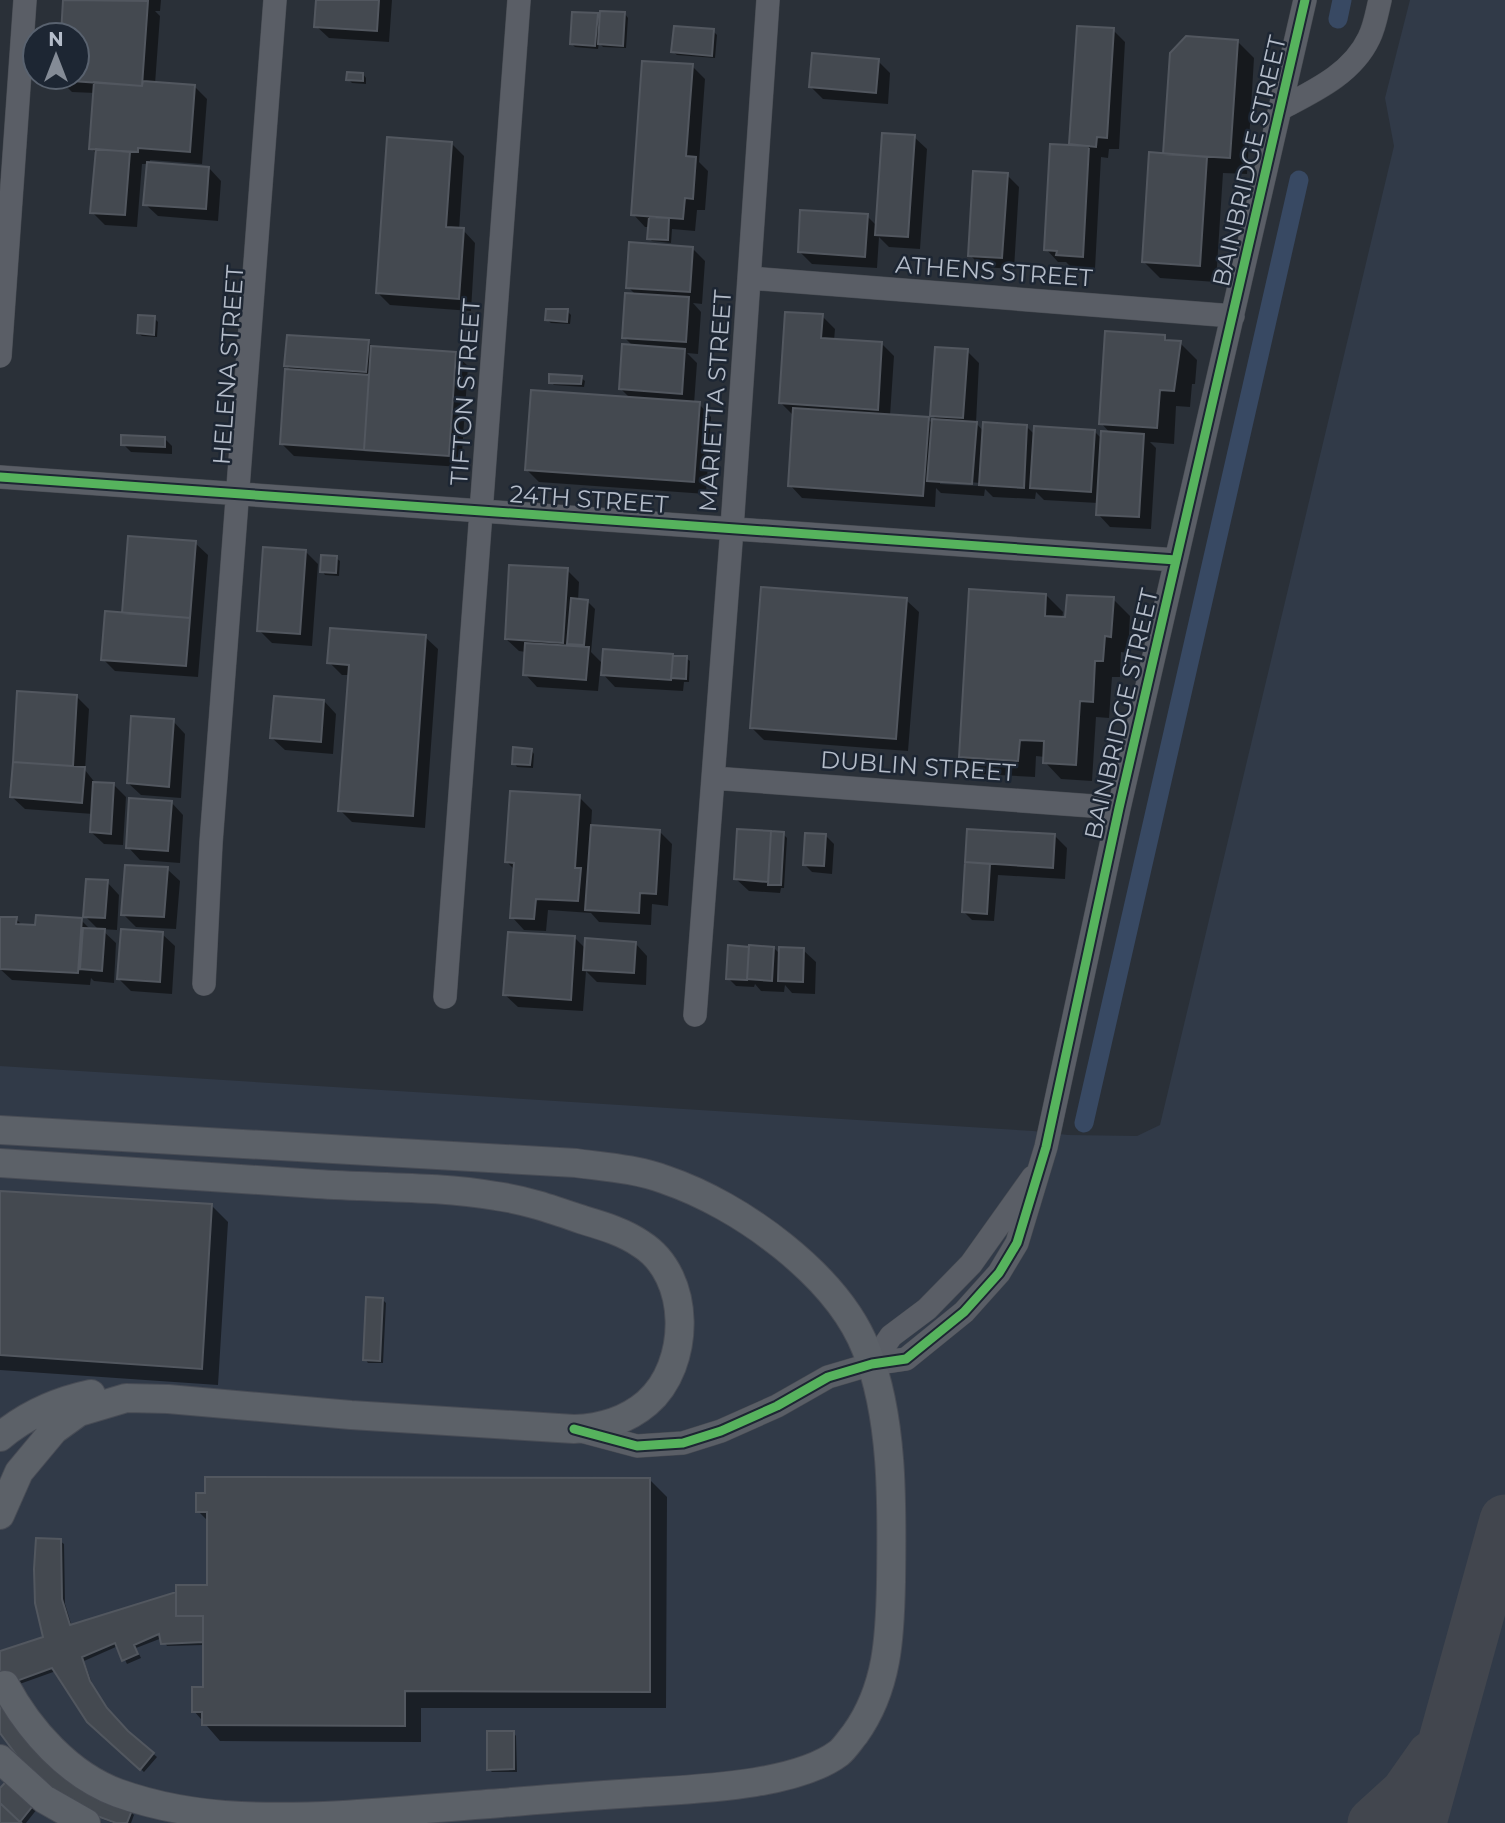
<svg xmlns="http://www.w3.org/2000/svg" width="1505" height="1823" font-family="Montserrat,sans-serif">
<style>
.airport{fill:#313a48}
.shadow{fill:#0007;fill-rule:evenodd}
.lines{fill:none;stroke-linecap:round;stroke-linejoin:round}
.canal{stroke:#384963;stroke-width:19}
.taxiway{stroke:#42464e;stroke-width:51}
.building{fill:#444950;stroke:#52575f;stroke-width:2}
.minor-casing{stroke:#484c53;stroke-width:24}
.major-casing{stroke:#484c55;stroke-width:30}
.minor{stroke:#5a5e66;stroke-width:23}
.major{stroke:#5c6168;stroke-width:28}
.cycleway-casing{stroke:#1d2633;stroke-width:13}
.cycleway{stroke:#56b35d;stroke-width:9}
.labels{text-anchor:middle;dominant-baseline:central;stroke-width:5;stroke-linejoin:round;paint-order:stroke}
.street-label{font-size:24px;fill:#b4bcc9;stroke:#1d2633}
</style>
<rect width="100%" height="100%" fill="#2a3038"/>
<path class="airport" d="M1410,0H1505V1823H0V1066L1033,1131L1068,1135L1137,1136L1160,1125L1394,146L1385,98Z"/>
<path class="shadow" d="M65,0H161L160,11H155L160,16L155,84L194,86L207,99L202,164L150,160V164L209,168L221,181L218,221L158,216L145,204L148,164H142L137,227L105,225L92,212L97,154L91,148L95,93L72,92L59,79L60,77H77V35H63Z
M318,0H392L389,42L329,38L316,26Z
M625,14L628,18L626,48L603,47L599,43L598,49L575,47L572,44L597,15L601,19Z
M1078,28L1113,30L1125,42L1119,149H1109L1108,158L1101,157L1095,269L1071,267L1066,262H1058L1046,249L1071,146Z
M713,31L717,35L715,58L677,55L673,52Z
M1237,41L1254,58L1247,174L1223,173L1216,282L1160,278L1143,261L1165,156Z
M878,61L890,73L888,104L823,99L811,87Z
M692,66L705,79L699,162L708,171L705,210H697L695,231L672,229L671,243L652,241L649,238L650,227H645L633,214Z
M363,74L366,78V84L352,83L348,79Z
M914,137L927,149L920,249L889,247L879,237L877,268L812,264L799,251L867,216L877,226Z
M451,143L464,156L459,230H463L475,243L471,311L390,305L378,293Z
M1007,175L1019,187L1014,269L982,267L970,255Z
M692,248L705,261L702,304L693,303L701,312L698,354L687,353L697,363L694,404H699L711,417L706,494L539,482L527,470L631,399L621,389L634,347L624,337L636,295L628,287Z
M567,311L571,315L570,324L551,323L547,320Z
M822,316L835,329L834,341L882,344L894,356L890,416L928,419L933,424L938,421L932,415L967,351L979,363L976,423L984,432L1027,427L1035,435L1094,431L1102,439L1111,434L1101,423L1164,337L1170,342L1180,343L1197,360L1195,384H1192L1190,407L1176,406L1174,444L1150,442L1156,448L1151,529L1110,527L1098,514V503L1044,500L1036,492L1035,499L993,497L985,489L984,496L941,493L936,488L935,507L802,498L790,485L793,415L780,402ZM940,480L981,483V486L940,484Z
M154,318L158,322L157,337L142,336L138,333Z
M368,342L374,348L455,354L468,366L461,467L294,456L281,443L292,371L286,365Z
M581,378L585,381L584,387L554,385L551,382Z
M164,438L172,446V454L131,452L123,444Z
M195,543L208,555L198,677L115,671L103,659L124,615Z
M305,551L318,564L312,646L272,643L259,630Z
M336,558L340,561L339,576L325,575L322,571Z
M567,570L579,582L578,601H587L595,609L591,652L604,665L672,656L686,658L690,661L689,682H684L683,691L615,687L600,671L598,691L537,687L525,674L526,652L519,651L506,639Z
M1046,595L1063,612L1062,619L1113,599L1130,616L1128,653L1121,652L1120,677H1112L1109,718L1096,717L1092,781L1061,779L1045,762V757L1036,756L1035,777L978,774L961,757Z
M906,600L919,612L908,751L764,740L752,728Z
M425,637L438,649L425,828L352,822L340,810L350,675H342L329,662Z
M19,693L77,697L89,709L85,770L96,784L114,785L126,797L123,845L104,844L91,832L93,814L25,809L12,797Z
M324,701L336,714L333,754L285,750L272,738Z
M173,721L185,734L181,798L141,795L128,783Z
M531,750L534,754L533,768L517,767L514,763Z
M579,797L592,810L591,827L660,832L672,844L668,906L652,904L651,925L599,922L591,913L548,910L546,931L524,930L512,917L515,870L507,862Z
M171,802L183,815L180,863L140,860L128,847Z
M969,830L1055,836L1067,848L1065,879L998,875L994,921L972,920L964,912Z
M739,831L783,834L787,838L784,888H781L780,893L749,891L736,879Z
M826,836L834,844L832,874L812,872L804,864Z
M167,869L180,881L176,929L136,927L123,914Z
M107,882L119,895L117,930L101,929L116,943L114,983L94,981L91,978L90,985L12,980L0,969V956L16,919L23,926H37L81,920L91,930L100,931L85,916Z
M162,934L175,946L172,994L131,991L119,979Z
M575,938L586,949L635,943L647,956L646,985L597,982L586,971L583,1011L518,1007L505,995Z
M774,948L781,955L803,950L816,962L815,994L792,993L785,985L784,992L761,991L755,984L754,987L736,986L728,978Z
M0,1192L211,1205L228,1222L218,1385L0,1370Z
M383,1300L386,1303L383,1363H368L365,1359Z
M650,1480L667,1497L666,1708H421V1742L220,1741L194,1711L204,1689V1645L167,1646L162,1638L136,1648L141,1658L127,1664L118,1646L84,1661L93,1686L110,1714L128,1733L157,1757L144,1772L89,1721L56,1671L0,1691V1653L45,1638L60,1541L64,1544L65,1604L72,1627L208,1587L209,1522L198,1511Z
M0,1729L131,1812L134,1815L131,1823H113L102,1819L52,1790L26,1823H0V1790L25,1764Z
M513,1732L516,1736L517,1772H492L489,1769Z"/>
<g class="lines">
<path class="canal" d="M1338,19L1342,0
M1084,1123L1299,180"/>
<path class="taxiway" d="M1373,1823L1406,1793L1432,1756
M1421,1823L1505,1520"/>
</g>
<path class="building" d="M63,0L148,1L142,86L58,80V77H77V35H61Z
M316,0H379L377,31L314,27Z
M600,11L625,12L623,46L598,44Z
M572,12L598,13L595,46L570,44Z
M674,26L714,29L712,56L671,52Z
M1077,26L1114,28L1107,138L1097,137L1096,147L1069,144Z
M1186,36L1238,40L1230,158L1163,154L1170,53Z
M812,53L879,59L876,93L809,87Z
M642,61L693,64L686,156L696,157L693,199L685,198L683,219L631,215Z
M347,72L363,73V81L346,80Z
M143,81L195,85L190,152L138,148V152L89,149L94,82L142,86Z
M882,133L915,135L908,237L875,235Z
M387,137L452,142L446,227L464,228L459,299L376,293Z
M1050,144L1089,146L1083,257L1056,255L1057,251L1044,250Z
M96,149L130,152L125,215L90,213Z
M1149,152L1207,157L1200,266L1142,262Z
M147,162L209,167L206,209L143,205Z
M973,171L1008,173L1002,258L968,256Z
M800,210L868,214L865,257L798,252Z
M649,217L669,218L668,240L647,239Z
M629,242L693,247L690,292L626,288Z
M625,293L689,297L686,342L622,338Z
M546,309H568L567,322L545,320Z
M785,312L823,314L821,338L882,342L878,410L779,403Z
M138,315L155,316L154,335L137,333Z
M1105,331L1165,335V340L1181,341L1174,391L1160,390L1157,428L1099,424Z
M287,335L369,340L366,372L284,366Z
M622,344L685,349L682,394L619,389Z
M371,346L456,352L449,456L364,450Z
M935,347L968,349L963,418L930,416Z
M285,369L369,375L364,450L280,444Z
M549,374L582,376L581,384L549,383Z
M531,390L700,402L694,482L525,470Z
M793,408L929,417L923,496L788,486Z
M932,419L977,422L972,484L927,481Z
M983,422L1027,425L1024,488L979,485Z
M1034,426L1095,430L1091,492L1030,488Z
M1101,431L1144,434L1139,517L1096,515Z
M121,435L165,437V447L121,445Z
M128,536L196,541L190,618L122,613Z
M263,547L306,550L300,634L257,631Z
M321,555L337,556L336,573L320,572Z
M509,565L568,568L563,643L505,639Z
M761,587L907,598L896,739L750,728Z
M969,589L1046,594L1045,616L1065,617L1067,595L1114,597L1111,637L1105,636L1103,661H1095L1093,702L1080,701L1076,765L1043,763L1044,741L1020,740L1018,761L959,757Z
M571,598L588,600L584,645L567,644Z
M105,611L190,618L186,666L101,660Z
M330,628L426,635L413,816L338,811L349,665L327,663Z
M525,643L589,647L586,680L523,675Z
M603,649L673,654L671,680L601,675Z
M673,656H687L686,679L671,678Z
M17,691L77,695L73,766L13,762Z
M274,696L324,700L321,742L270,738Z
M131,716L174,719L169,787L127,783Z
M513,747L532,749L530,765L512,764Z
M13,762L85,767L82,803L10,797Z
M93,782L114,783L111,834L90,832Z
M510,791L580,795L575,868H581L578,901L536,899L534,919L510,918L514,863L505,862Z
M129,798L172,801L168,851L126,848Z
M591,825L660,830L656,894L640,893L639,913L585,910Z
M737,829L771,831L768,882L734,879Z
M967,829L1055,834L1053,868L965,862Z
M771,831L784,832L781,885H768Z
M805,833L826,834L824,866L803,865Z
M965,862L990,864L987,914L962,912Z
M125,865L168,867L164,917L121,915Z
M86,879L108,880L105,918L83,917Z
M36,915L82,918L78,973L0,969V917H17L16,924L35,925Z
M83,928L105,929L102,971L80,969Z
M121,929L163,932L160,982L117,979Z
M508,932L575,936L571,1000L503,995Z
M585,938L636,942L634,973L583,970Z
M728,945L749,947L747,980L726,979Z
M749,945L774,947L772,981L747,979Z
M779,947L804,948L803,982L778,981Z
M0,1191L212,1204L202,1369L0,1355Z
M366,1297L383,1298L380,1361L363,1360Z
M205,1477L650,1478V1692L405,1691V1726L202,1725V1712H192V1687H203V1616H176V1585H207V1512H196V1493H205Z
M36,1538L61,1539L62,1599L70,1625L176,1592V1616H203V1642L161,1644L159,1634L134,1645L138,1654L122,1661L115,1643L82,1657L90,1681L107,1708L128,1731L154,1753L140,1770L87,1722L52,1668L0,1687V1651L43,1637L35,1603L34,1569Z
M0,1695L132,1810L127,1823H116L97,1816L48,1787L20,1822L0,1803V1788L23,1764L0,1733Z
M487,1731H514V1769L487,1770Z
M0,1803L20,1822L22,1823H0Z"/>
<g class="lines">
<g class="minor-casing">
<path id="minor" d="M1280,109C1314,91 1352,74 1369,38C1375,26 1377,12 1380,0
M750,278L1233,316
M0,356L25,0
M0,477L1176,560
M713,778L1119,808
M204,984L211,843L275,0
M445,997L519,0
M695,1015L732,528L768,0
M872,1364L891,1336L927,1309L971,1264L1033,1177
M577,1430L637,1446L683,1443L721,1431L777,1406L828,1377L872,1364L906,1359L964,1312L999,1273L1017,1243L1046,1147L1119,808L1305,0"/>
</g>
<g class="major-casing">
<path id="major" d="M0,1130L576,1163C606,1167 637,1169 666,1180C740,1205 837,1275 866,1349C894,1418 892,1508 891,1582C890,1636 888,1688 855,1734C850,1740 845,1748 839,1753C794,1787 691,1789 635,1793C590,1796 546,1799 501,1803C415,1809 328,1820 241,1816C200,1814 157,1807 118,1793C69,1775 29,1730 5,1685
M0,1163C106,1170 211,1177 317,1184C377,1188 437,1186 496,1196C526,1200 554,1210 583,1220C603,1226 624,1232 641,1244C692,1276 691,1365 647,1403C627,1420 601,1428 574,1429L351,1415L168,1399L126,1398L79,1412L54,1430L19,1472L0,1515
M0,1437C26,1415 58,1401 91,1394
M0,1759L44,1799L86,1823"/>
</g>
<use href="#minor" class="minor"/>
<use href="#major" class="major"/>
<g class="cycleway-casing">
<path id="cycleway" d="M0,477L1176,560
M574,1429L637,1446L683,1443L721,1431L777,1406L828,1377L872,1364L906,1359L964,1312L999,1273L1017,1243L1046,1147L1119,808L1305,0"/>
</g>
<use href="#cycleway" class="cycleway"/>
</g>
<g class="labels">
<g class="street-label">
<text transform="translate(1249 161) rotate(-77)">BAINBRIDGE STREET</text>
<text transform="translate(994 271) rotate(4)">ATHENS STREET</text>
<text transform="translate(228 365) rotate(-86)">HELENA STREET</text>
<text transform="translate(465 392) rotate(-86)">TIFTON STREET</text>
<text transform="translate(715 401) rotate(-86)">MARIETTA STREET</text>
<text transform="translate(589 499) rotate(4)">24TH STREET</text>
<text transform="translate(1121 714) rotate(-77)">BAINBRIDGE STREET</text>
<text transform="translate(918 766) rotate(4)">DUBLIN STREET</text>
</g>
</g>
<g transform="translate(56 56)"><circle r="33" fill="#1d2633" stroke="#59626f" stroke-width="2"/>
<path d="M0-5L12 26L0 18L-12 26Z" fill="#848b96"/>
<text y="-10" font-size="19" font-weight="bold" text-anchor="middle" fill="#b4bcc9">N</text>
</g>
</svg>
